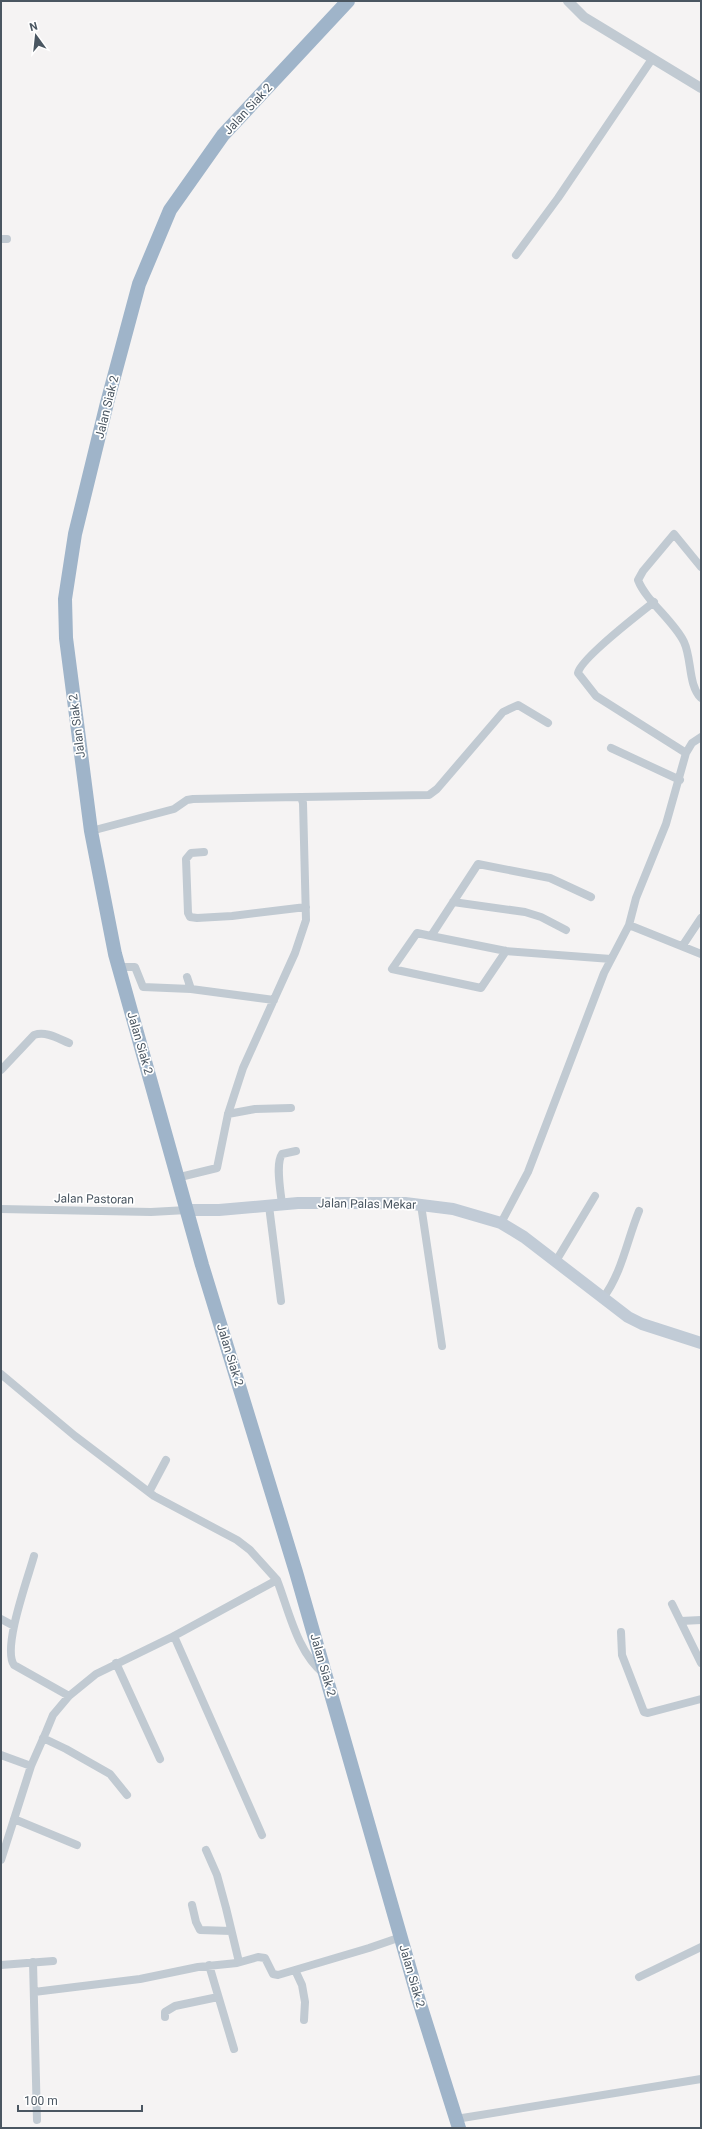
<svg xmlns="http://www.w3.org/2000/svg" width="702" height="2129" font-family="Roboto,sans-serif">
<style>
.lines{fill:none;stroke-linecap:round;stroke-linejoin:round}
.minor{stroke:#c1cad2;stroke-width:8}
.tertiary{stroke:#c1cad2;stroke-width:10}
.secondary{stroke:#c1cbd6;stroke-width:12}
.trunk{stroke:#9fb4c9;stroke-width:14}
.labels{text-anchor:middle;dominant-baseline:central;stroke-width:3.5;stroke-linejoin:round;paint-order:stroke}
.street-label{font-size:12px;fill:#4a5661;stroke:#fff}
</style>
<rect width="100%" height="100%" fill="#f5f3f3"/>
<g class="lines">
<path class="minor" d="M1,239H7
M516,255L558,198L652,59
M701,567L674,534L643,571L638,580C646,601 674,621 684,642C692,659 688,685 701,698
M654,602C640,613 580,659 578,673L596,696L686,753
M611,748L680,780
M301,797L429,795L437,789L503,712L518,705L548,723
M91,831L174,809L187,800L193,799L301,797L303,803L306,920L295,953L243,1068L228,1114L217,1168L176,1178
M204,852L191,853L186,859L188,913L190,917L197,918L232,916L306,907
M591,897L550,878L478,864L431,936L506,951L611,959
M453,902L525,912L541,917L566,930
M629,925L701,954
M431,936L417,933L392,969L481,988L506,951
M683,945L701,918
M118,967H135L143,987L191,989
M187,977L191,989L274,1000
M1,1070L34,1035C46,1031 57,1038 69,1043
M228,1114L255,1109L291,1108
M282,1205C281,1192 275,1164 282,1154L296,1151
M421,1205L442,1346
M269,1206L281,1301
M1,1209L151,1212L187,1210
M501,1223L528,1172L604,973L629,925L636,898L666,824L686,753L692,743L701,737
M556,1261L595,1196
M603,1298C622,1273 627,1240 639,1211
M1,1374L75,1436L154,1496L237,1540L250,1550L277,1580L174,1636L96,1674L69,1696L53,1715L46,1732L31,1766L1,1860
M149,1492L166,1460
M34,1556C28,1578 2,1648 14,1665L69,1696
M277,1580C289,1611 297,1652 324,1674
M672,1604L701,1663
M1,1619L14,1626
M681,1621L701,1620
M621,1632L622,1655L644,1712L648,1713L701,1699
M174,1636L262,1835
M116,1663L160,1759
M43,1738L66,1749L110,1774L127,1795
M1,1755L31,1766
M14,1819L77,1845
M206,1850L217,1875L226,1908L239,1962
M192,1905L196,1922L200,1930L231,1931
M33,1962L37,2120
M1,1965L53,1961
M209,1965L234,2049
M295,1970L302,1985L305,2002L304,2020
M639,1977L701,1947
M34,1992L140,1979L198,1967L237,1963L258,1957L265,1958L273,1974L278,1975L369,1948L401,1937
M165,2017V2012L175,2006L218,1997
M456,2119L701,2079"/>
<path class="tertiary" d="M568,1L584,17L701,88"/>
<path class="secondary" d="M187,1210H219L298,1203H405L453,1209L501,1223L524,1237L628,1317L642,1324L701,1343"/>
<path class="trunk" d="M348,1L223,135L170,210L139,284L107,403L75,534L65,599L66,638L91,831L115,954L202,1265L296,1572L419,2001L459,2128"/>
</g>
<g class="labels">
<g class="street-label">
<text transform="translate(248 109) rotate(-47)">Jalan Siak 2</text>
<text transform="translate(107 407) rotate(-76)">Jalan Siak 2</text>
<text transform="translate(77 726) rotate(-97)">Jalan Siak 2</text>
<text transform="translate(140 1043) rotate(74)">Jalan Siak 2</text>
<text transform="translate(94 1199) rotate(1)">Jalan Pastoran</text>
<text transform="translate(367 1204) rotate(1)">Jalan Palas Mekar</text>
<text transform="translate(230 1355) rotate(73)">Jalan Siak 2</text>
<text transform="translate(323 1665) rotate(74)">Jalan Siak 2</text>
<text transform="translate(412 1976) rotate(74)">Jalan Siak 2</text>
</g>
</g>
<rect width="702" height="2129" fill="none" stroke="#4a5661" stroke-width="4"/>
<g transform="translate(36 36) rotate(345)" stroke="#ffffff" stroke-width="3" paint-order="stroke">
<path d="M0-3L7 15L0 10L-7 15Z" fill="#4a5661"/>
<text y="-6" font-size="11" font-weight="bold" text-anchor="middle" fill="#4a5661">N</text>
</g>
<path d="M18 2105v6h124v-6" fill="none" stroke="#4a5661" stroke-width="2"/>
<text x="24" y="2105" font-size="12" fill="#4a5661" stroke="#ffffff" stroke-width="3" paint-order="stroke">100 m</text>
</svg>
